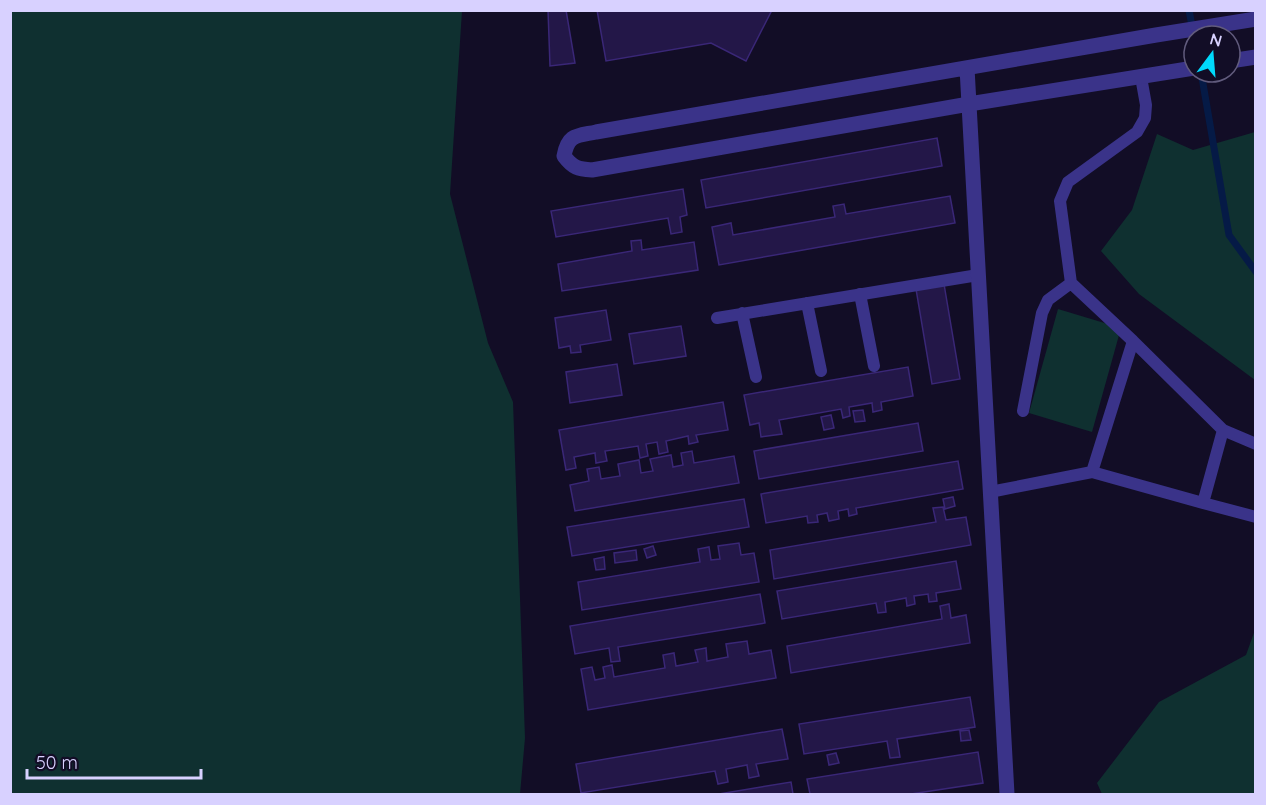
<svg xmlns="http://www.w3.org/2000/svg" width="1266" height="805" font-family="Quicksand,sans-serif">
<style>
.green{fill:#0f3030}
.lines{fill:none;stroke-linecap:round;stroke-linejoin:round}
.stream{stroke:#051a46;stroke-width:7}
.building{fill:#231748;stroke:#3a2777;stroke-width:1.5}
.lane{stroke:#3a3389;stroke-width:12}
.street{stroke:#3a3389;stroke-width:15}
</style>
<rect width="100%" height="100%" fill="#120d26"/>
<path class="green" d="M10,11H462L450,194L488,343L513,402L525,738L520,794H11Z
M1255,132H1256L1255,380L1139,294L1101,251L1132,210L1157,134L1193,150Z
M1058,309L1121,328L1092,432L1029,413Z
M1255,630V794H1102L1097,783L1159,702L1246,655Z"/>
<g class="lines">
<path class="stream" d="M1189,10L1194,37
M1201,72L1229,235L1256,272"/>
</g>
<path class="building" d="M548,10H566L575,63L550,66Z
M597,10H772L746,61L711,43L606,61Z
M937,138L942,166L706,208L701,180Z
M683,189L687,215L680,217L682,232L671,234L668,218L556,237L551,211Z
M950,196L955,223L719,265L712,227L731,223L733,235L835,217L833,206L844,204L846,214Z
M641,240L642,250L694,242L698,270L562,291L558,264L632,251L631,241Z
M944,284L960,379L932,384L916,289Z
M606,310L611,340L580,345L581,352L571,353L570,346L559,348L555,318Z
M681,326L686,356L634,364L629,334Z
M617,364L622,395L570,403L566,372Z
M908,367L913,396L881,402L882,410L873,412L872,403L849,407L850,416L843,418L841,409L779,420L782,434L761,437L759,423L750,425L744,395Z
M723,402L728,430L696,435L698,442L689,444L688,436L666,441L668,452L659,454L657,442L646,444L648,456L640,458L638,446L605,451L607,461L596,463L595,453L574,457L576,468L566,470L559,430Z
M863,410L865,421L855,422L853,411Z
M831,415L834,428L824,430L821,417Z
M918,423L923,451L759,479L754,451Z
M692,451L694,463L734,456L739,483L575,511L570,485L589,481L587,469L599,467L601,479L620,476L618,464L639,460L641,473L653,471L650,459L671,455L673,467L683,465L681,453Z
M958,461L963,489L856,508L857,514L849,516L848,509L838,511L839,519L829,521L827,513L817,515L818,522L808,523L807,516L766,523L761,494Z
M953,497L955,506L945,509L943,499Z
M744,499L749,527L572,556L567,527Z
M943,507L946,520L966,517L971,545L774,579L770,550L936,522L933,508Z
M739,543L741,555L754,553L759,582L582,610L578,582L700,562L698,549L709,547L711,560L720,559L718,546Z
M653,546L656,555L647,558L644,549Z
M636,550L637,560L615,563L614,553Z
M604,557L605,569L596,570L594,559Z
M956,561L961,589L936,593L937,601L929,602L928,594L914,596L915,604L907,606L906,598L885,602L886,612L878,613L876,603L782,619L777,591Z
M760,594L765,623L618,647L620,661L611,662L609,648L575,654L570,626Z
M949,604L951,618L966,615L970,643L791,673L787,646L942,619L940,606Z
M747,641L749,654L771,650L776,678L588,710L581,669L592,667L595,680L605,678L603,667L612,665L614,677L665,668L663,655L674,653L676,666L698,662L695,650L706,648L707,661L728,657L726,644Z
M970,697L975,727L897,739L900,757L890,758L887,741L804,754L799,724Z
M782,729L788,759L756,764L759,776L749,778L747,765L726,769L728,782L718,784L715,771L581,793L576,764Z
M969,730L971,740L961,741L960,731Z
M978,752L983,783L911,794H810L807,779Z
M836,753L839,763L829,765L827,755Z
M791,782L793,794H719Z"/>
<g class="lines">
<path class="lane" d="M860,294L874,366
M807,303L821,371
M742,313L756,377
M717,318L978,275
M1023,411L1042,313L1048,300L1071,283
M1223,430L1256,444
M1092,472L1133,341
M990,492L1092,472L1203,503L1223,430L1133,341L1071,283L1060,201L1068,182L1137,132L1145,118L1146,105L1141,77
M1203,503L1256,517"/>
<path class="street" d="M1230,61L1256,57
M967,68L1007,794
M1194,68L969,104L592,170C578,169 573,168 564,156C568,134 577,136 596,132L1156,35L1256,19"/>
</g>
<rect width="1266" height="805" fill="none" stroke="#d8d1ff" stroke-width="24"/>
<g transform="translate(1212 54) rotate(16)"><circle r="28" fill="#120d26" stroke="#615b7d" stroke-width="1.5"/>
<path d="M0-4.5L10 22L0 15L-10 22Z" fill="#00d9fc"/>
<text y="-9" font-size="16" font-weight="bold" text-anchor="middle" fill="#d8d1ff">N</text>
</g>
<path d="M27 769v9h174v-9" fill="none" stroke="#d8d1ff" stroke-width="3"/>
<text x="36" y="769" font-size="18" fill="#d8d1ff" stroke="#120d26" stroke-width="4.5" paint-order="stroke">50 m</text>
</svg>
